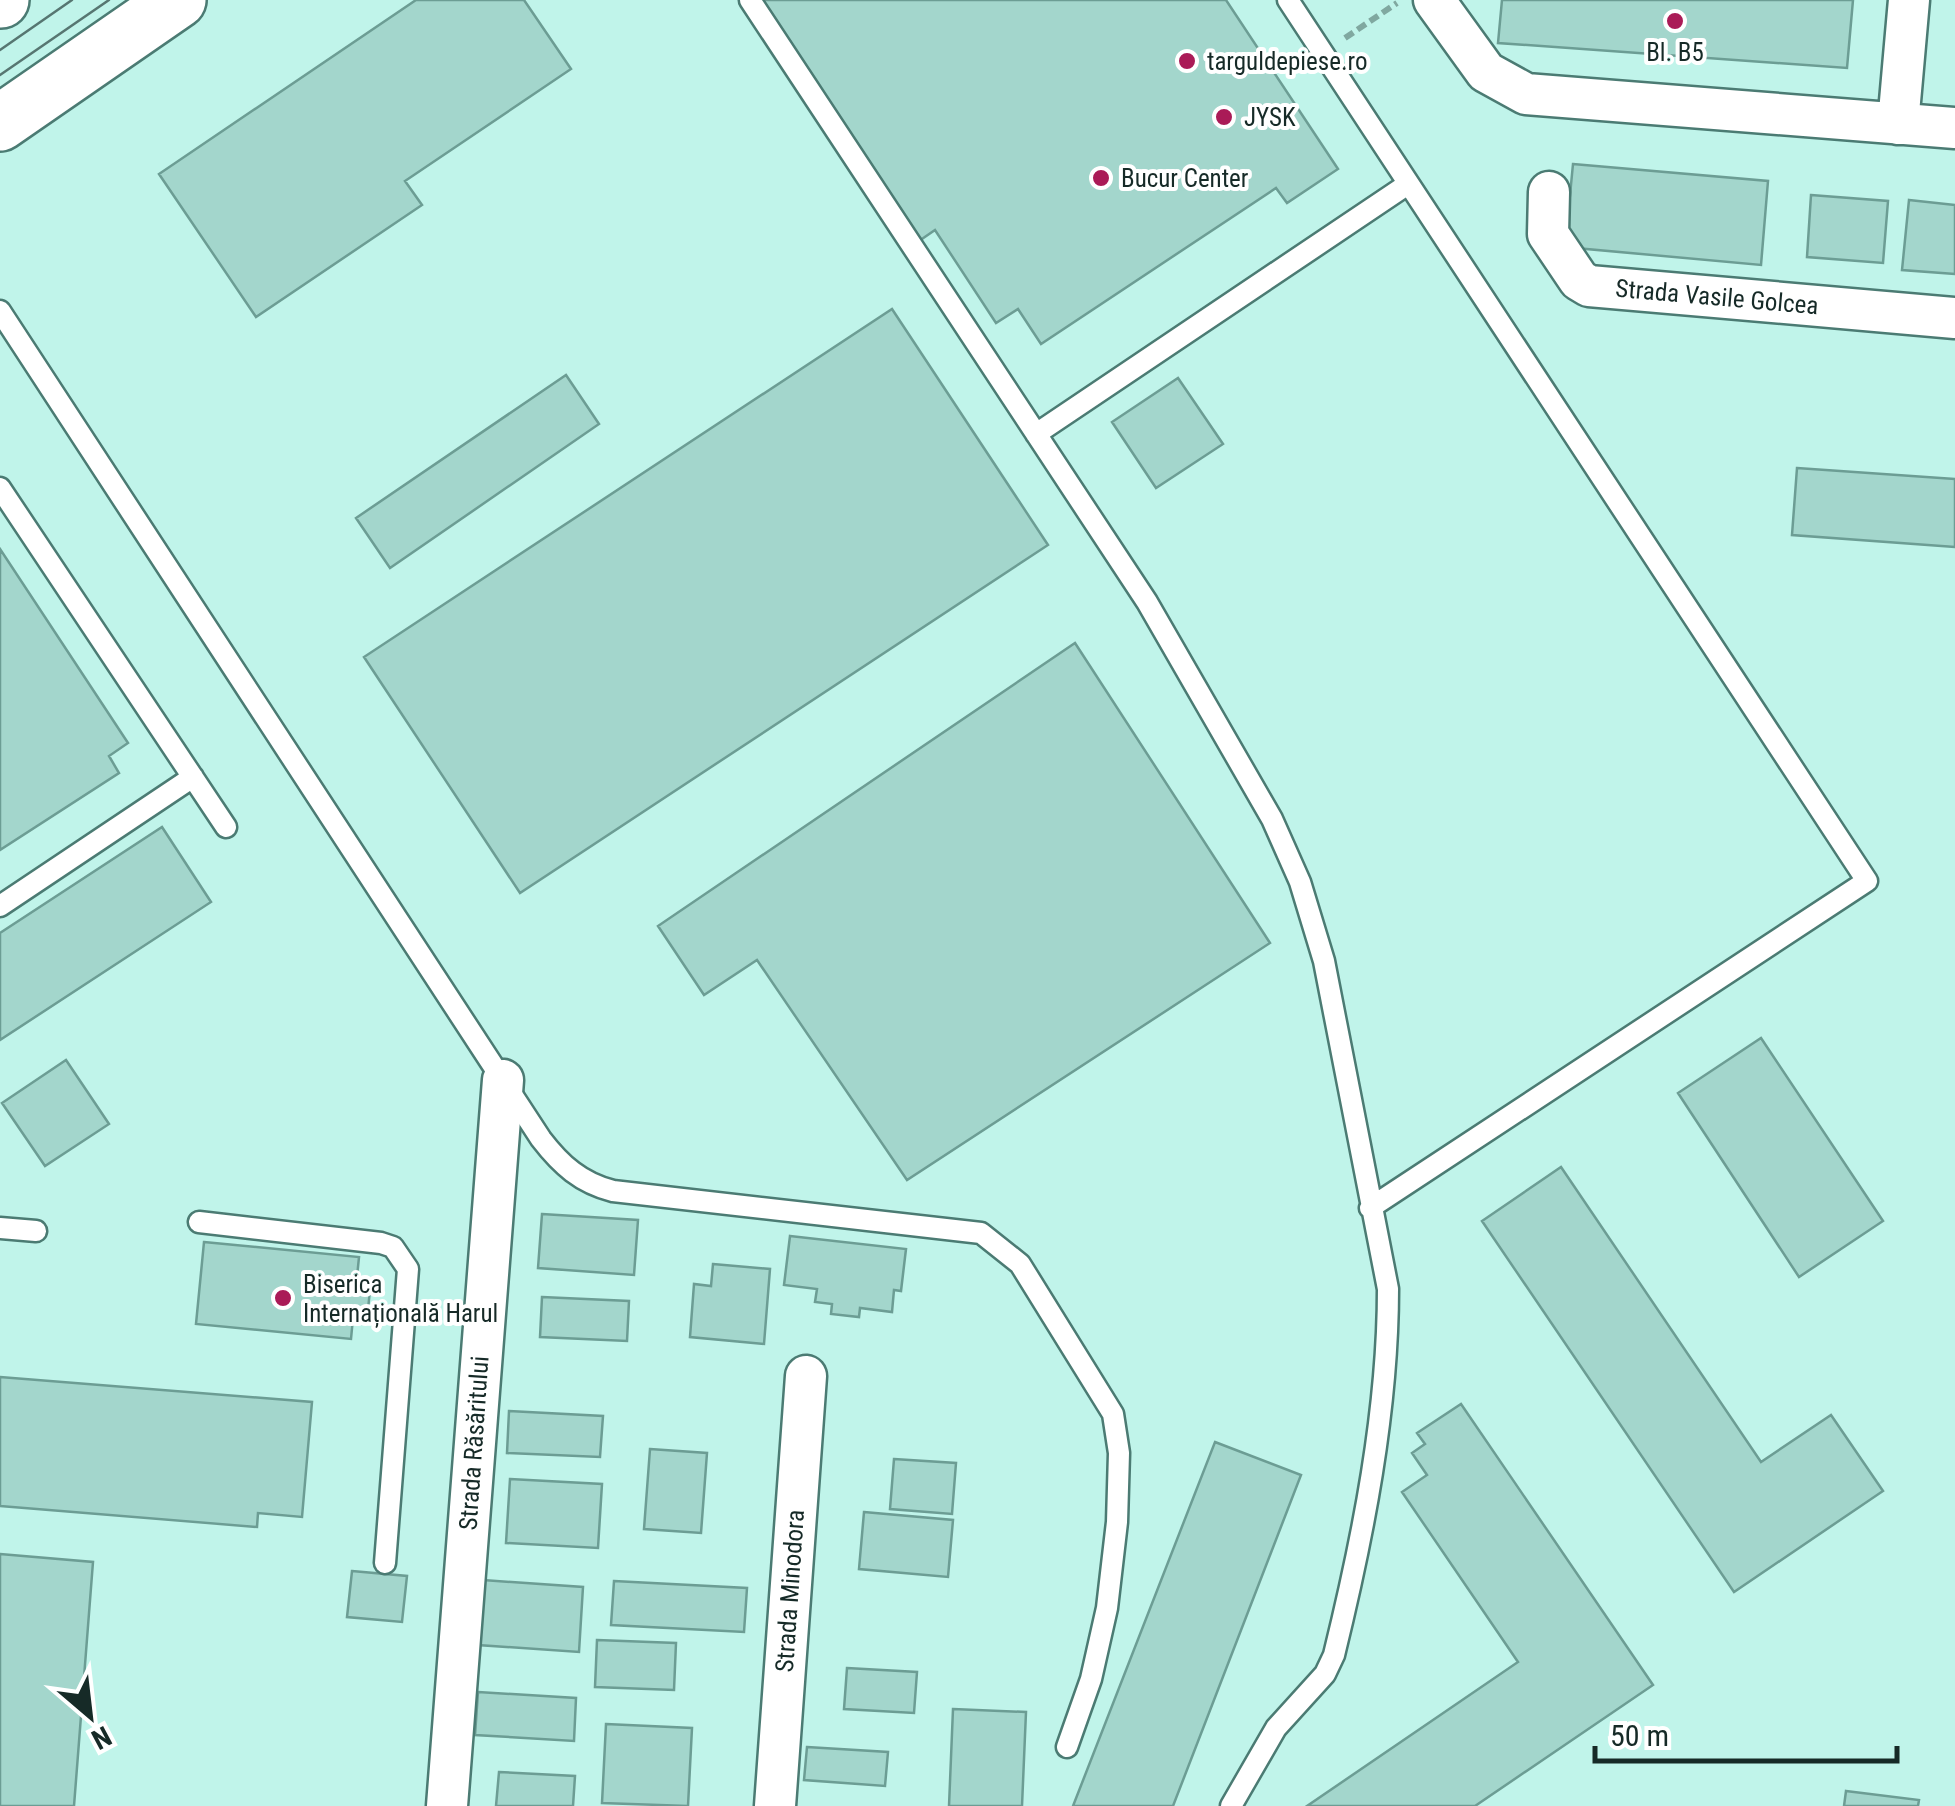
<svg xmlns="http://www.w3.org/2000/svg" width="1955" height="1806" font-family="'Roboto Condensed',sans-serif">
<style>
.building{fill:#a3d6cc;stroke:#6c9d94;stroke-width:2.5}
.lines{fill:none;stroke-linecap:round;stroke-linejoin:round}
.lane-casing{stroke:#4b7b73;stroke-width:25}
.street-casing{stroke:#4b7b73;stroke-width:45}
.secondary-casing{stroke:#4b7b73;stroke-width:60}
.path{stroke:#80a8a0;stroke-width:6;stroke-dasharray:10 5;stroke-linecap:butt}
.lane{stroke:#fff;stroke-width:20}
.street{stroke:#fff;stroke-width:40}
.secondary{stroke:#fff;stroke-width:55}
.tram{stroke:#567671;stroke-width:2.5}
.poi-dot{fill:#aa1b57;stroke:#fff;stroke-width:4}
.labels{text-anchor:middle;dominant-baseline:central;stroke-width:8;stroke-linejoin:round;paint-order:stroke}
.poi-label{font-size:25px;fill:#162a27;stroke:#fff;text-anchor:start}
.street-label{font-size:25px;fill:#162a27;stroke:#fff}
</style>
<rect width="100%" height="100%" fill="#c0f4ea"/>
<path class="building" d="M416,0H524L571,69L405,181L422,205L256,317L159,174Z
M760,0H1226L1338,169L1287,203L1276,188L1041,344L1018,309L996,323L935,230L919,241Z
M1502,0H1853L1847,68L1498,43Z
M1573,164L1768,181L1761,265L1565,247Z
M1811,195L1888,201L1883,263L1807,257Z
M1909,200L1955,205V274L1902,270Z
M892,309L1048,545L520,893L364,657Z
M566,375L599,424L390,568L356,518Z
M1178,378L1223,444L1156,488L1112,422Z
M1797,468L1955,479V547L1792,535Z
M0,549L128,743L109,756L119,773L0,850Z
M1075,643L1270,943L907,1180L757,960L704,995L658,926Z
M162,827L211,902L0,1040V933Z
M1761,1038L1883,1221L1799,1277L1678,1093Z
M66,1060L109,1124L45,1166L2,1103Z
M1561,1167L1761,1462L1831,1415L1883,1491L1734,1592L1482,1221Z
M542,1214L638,1220L634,1275L538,1268Z
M790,1236L906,1249L901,1291L894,1290L892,1312L860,1308L859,1317L831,1314L832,1304L815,1302L817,1289L784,1285Z
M204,1242L359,1257L357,1277L371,1279L367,1320L353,1318L351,1339L196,1324Z
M713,1264L770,1269L764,1344L690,1337L694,1284L711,1286Z
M542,1297L629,1301L627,1341L540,1337Z
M0,1377L312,1402L302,1517L258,1513L257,1527L0,1506Z
M1461,1404L1653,1685L1475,1806H1307L1518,1662L1402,1492L1427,1475L1412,1453L1425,1444L1417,1433Z
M509,1411L603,1416L600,1457L507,1453Z
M1215,1442L1301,1475L1173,1806H1073Z
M650,1449L707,1453L701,1533L644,1529Z
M894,1459L956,1463L952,1514L890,1509Z
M510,1479L602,1484L598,1548L506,1543Z
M864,1512L953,1520L948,1577L859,1569Z
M0,1554L93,1562L74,1806H0Z
M352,1571L407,1576L402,1622L347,1617Z
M483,1580L583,1587L579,1652L478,1645Z
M614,1581L747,1588L744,1632L611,1625Z
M597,1640L676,1643L674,1690L595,1687Z
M847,1668L917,1672L914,1713L844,1709Z
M478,1692L576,1698L574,1741L475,1735Z
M953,1709L1026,1712L1022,1806H949Z
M606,1724L692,1728L688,1806L602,1803Z
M807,1747L888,1752L885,1786L804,1780Z
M499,1772L575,1776L573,1806H496Z
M1846,1791L1919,1800L1918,1806H1844Z"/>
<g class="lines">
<g class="lane-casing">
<path id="lane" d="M750,0L1147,602L1272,819L1300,882L1324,961L1388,1289C1388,1411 1363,1537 1334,1655L1325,1674L1276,1728L1231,1806
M1288,0L1867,881L1370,1208
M0,311L541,1139C561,1165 581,1183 613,1191L981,1233L1020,1264L1113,1414L1119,1453L1117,1522L1107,1608L1091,1679L1067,1747
M1036,434L1408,184
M0,488L226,827
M0,906L193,777
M199,1222L381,1243L393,1247L408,1269L385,1563
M0,1228L36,1231"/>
</g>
<g class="street-casing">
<path id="street" d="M1434,0L1486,72L1526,94L1955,128
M1898,124L1909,0
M1549,192L1548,234L1579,280L1589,286L1955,318
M447,1806L503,1080
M775,1806L806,1376"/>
</g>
<g class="secondary-casing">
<path id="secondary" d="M0,0H1
M0,123L178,0"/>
</g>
<path class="path" d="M1345,38L1397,3"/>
<use href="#lane" class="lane"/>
<use href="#street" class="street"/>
<use href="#secondary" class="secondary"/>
<path class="tram" d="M0,50L72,0
M0,75L109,0"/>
</g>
<g class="poi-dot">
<circle cx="1675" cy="21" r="10"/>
<circle cx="1187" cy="61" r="10"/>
<circle cx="1224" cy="117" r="10"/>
<circle cx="1101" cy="178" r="10"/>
<circle cx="283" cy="1298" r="10"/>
</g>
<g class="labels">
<g class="poi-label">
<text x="1675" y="52" text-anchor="middle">Bl. B5</text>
<text x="1207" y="61">targuldepiese.ro</text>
<text x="1244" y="117">JYSK</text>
<text x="1121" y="178">Bucur Center</text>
<text x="303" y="1284">Biserica<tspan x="303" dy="29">Internațională Harul</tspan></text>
</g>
<g class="street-label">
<text transform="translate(1717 297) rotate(5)">Strada Vasile Golcea</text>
<text transform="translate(474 1443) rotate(-86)">Strada Răsăritului</text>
<text transform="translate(790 1591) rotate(-86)">Strada Minodora</text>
</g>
</g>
<g transform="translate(90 1716) rotate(152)" stroke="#ffffff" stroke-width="8" paint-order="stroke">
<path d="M0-8L18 38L0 25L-18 38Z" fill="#162a27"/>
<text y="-15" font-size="28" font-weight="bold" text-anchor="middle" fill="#162a27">N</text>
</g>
<path d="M1595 1746v15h302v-15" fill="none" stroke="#162a27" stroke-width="5"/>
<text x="1610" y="1746" font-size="30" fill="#162a27" stroke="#ffffff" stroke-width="8" paint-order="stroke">50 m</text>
</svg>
